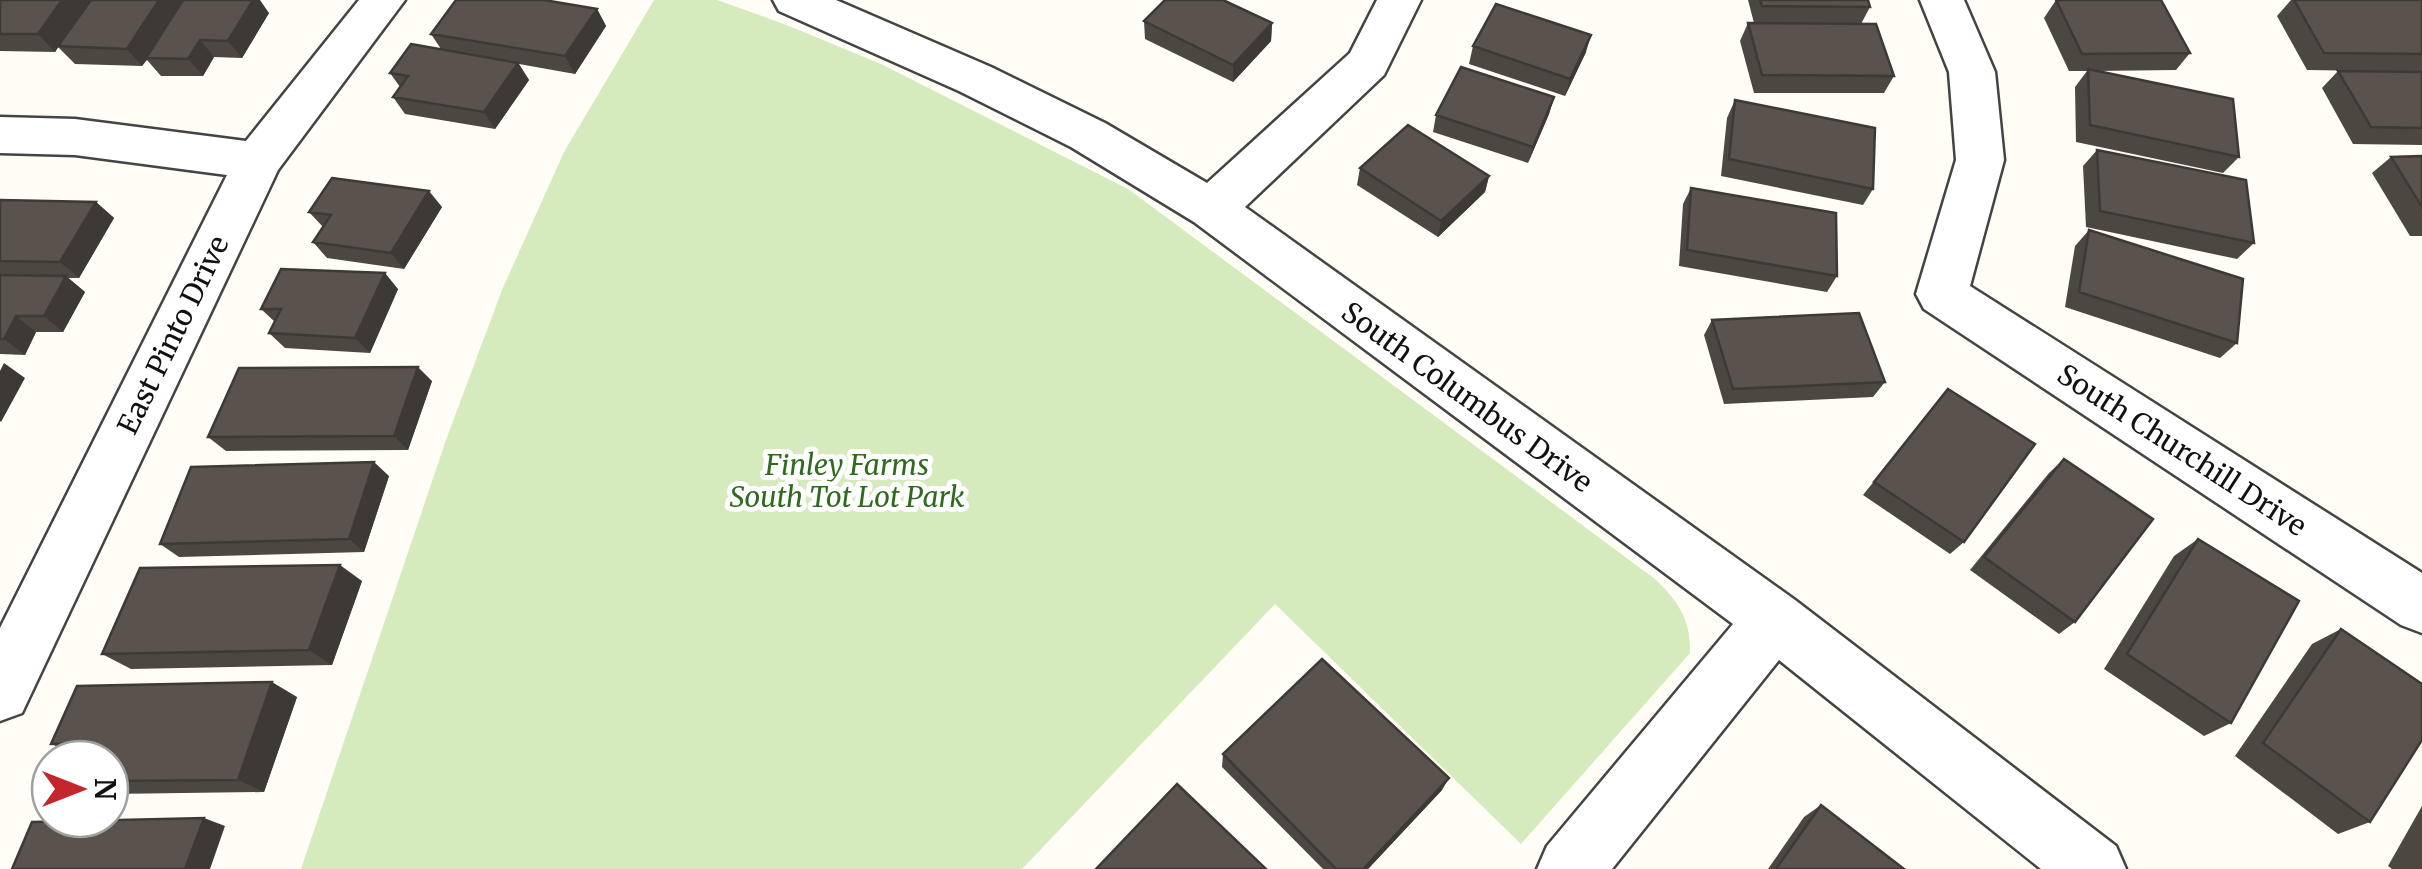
<svg xmlns="http://www.w3.org/2000/svg" width="2422" height="869" font-family="Merriweather,serif">
<style>
.green{fill:#d5ebbd}
.lines{fill:none;stroke-linecap:round;stroke-linejoin:round}
.minor-casing{stroke:#444;stroke-width:5}
.minor{fill:#fff;fill-rule:evenodd}
.wall{fill:#4d4742}
.shaded-wall{fill:#3f3936}
.building{fill:#5a524d;stroke:#3f3936;stroke-width:2.5}
.labels{text-anchor:middle;dominant-baseline:central;stroke-width:10;stroke-linejoin:round;paint-order:stroke}
.street-label{font-size:28px;fill:#111;stroke:#fff}
.park-label{font-size:28px;font-style:italic;fill:#2f6b1f;stroke:#fff}
</style>
<rect width="100%" height="100%" fill="#fffdf5"/>
<path class="green" d="M654,0H717L784,24L881,64L1128,189L1655,579C1678,601 1691,620 1690,653L1521,844L1275,604L1022,869H301L446,440L502,290L564,152Z"/>
<g class="lines">
<g class="minor-casing">
<path id="minor" d="M359,0H405L278,170L22,713L0,721V628L227,175L75,155L0,153V117L75,119L246,141Z
M773,0H836L991,67L1105,123L1207,183L1350,53L1377,0H1421L1384,75L1245,207L1795,600L2116,846L2126,869H2041L1779,660L1612,869H1537L1547,846L1733,624L1194,222L1071,147L959,91L779,11Z
M1920,0H1964L1995,72L2004,160L1970,286L2422,573V633L2401,625L1924,309L1916,294L1956,160L1949,72Z"/>
</g>
<use href="#minor" class="minor"/>
</g>
<path class="wall" d="M0,0H90L73,26L269,13L242,58L214,57L203,76H161L147,60L142,66L75,64L58,47L55,52L0,51Z
M1748,0H1868L1870,7L1861,24L1894,76L1884,93H1754L1740,41L1748,23H1754Z
M2056,0L2190,53L2176,70L2095,71L2239,157L2223,173L2076,142L2075,87L2087,71H2069L2044,18Z
M2291,0H2422V145L2353,144L2322,88L2338,71H2372L2307,70L2277,16Z
M597,9L606,26L575,74L519,64L529,80L495,129L405,114L393,97L400,87L390,73L441,49L431,34Z
M1144,21L1272,23L1271,41L1233,82L1145,39Z
M1473,46L1586,52L1565,96L1469,64Z
M1554,97L1549,114L1528,163L1433,132L1436,115Z
M1735,100L1873,189L1863,205L1721,176L1727,118Z
M2097,150L2254,243L2237,259L2086,227L2083,166Z
M2422,156V236H2410L2372,173L2391,157Z
M1360,168L1489,176L1485,192L1438,237L1357,185Z
M1691,188L1837,276L1827,292L1679,266L1683,204Z
M0,200L96,202L114,218L79,278H68L85,292L63,332H36L25,355L0,354Z
M442,207L404,269L327,258L313,242L323,227L309,212Z
M2089,230L2237,343L2220,358L2065,307L2075,246Z
M398,289L370,353L285,348L269,333L275,322L261,309Z
M1712,320L1885,382L1873,397L1724,404L1704,335Z
M432,381L408,450L226,451L208,437Z
M1948,389L1964,542L1950,554L1863,495Z
M2064,459L2075,622L2059,634L1970,570L2049,473Z
M389,476L364,552L179,557L160,544Z
M2198,539L2231,723L2204,736L2104,669L2174,556Z
M362,581L332,665L131,669L102,654Z
M2341,629L2370,822L2338,834L2235,756L2312,644Z
M297,697L264,792L110,794V759L75,754L51,744Z
M1223,754L1442,790L1368,869H1323L1222,767Z
M1821,805L1904,869H1768L1804,817Z
M2422,806V869H2392L2388,866Z"/>
<path class="shaded-wall" d="M62,0H90L55,52L38,34Z
M159,0H186L142,66L127,49Z
M253,0H260L269,13L242,58L228,41Z
M597,9L606,26L575,74L565,56Z
M1272,23L1271,41L1233,82V65Z
M1591,35L1586,52L1565,96L1570,79Z
M200,40L214,57L203,76L188,59Z
M518,63L529,80L495,129L484,112Z
M1554,97L1549,114L1528,163L1533,147Z
M1489,176L1485,192L1438,237L1441,221Z
M429,191L442,207L404,269L391,253Z
M96,202L114,218L79,278L60,262Z
M385,273L398,289L370,353L355,338Z
M66,276L85,292L63,332L44,316Z
M16,316L36,332L25,355L4,339Z
M4,363L25,378L1,422L0,421V371Z
M418,367L432,381L408,450L394,436Z
M374,462L389,476L364,552L349,539Z
M340,565L362,581L332,665L309,650Z
M272,682L297,697L264,792L238,780Z
M1449,778L1442,790L1368,869H1363Z
M204,818L225,826L210,869H185Z"/>
<path class="building" d="M0,0H62L38,34H0Z
M91,0H159L127,49L58,46Z
M183,0H253L228,41L200,40L188,59L146,58Z
M456,0H544L597,9L565,56L431,34Z
M1165,0H1223L1272,23L1233,65L1144,21Z
M1760,0H1868L1870,7L1762,6Z
M2056,0H2161L2190,53L2082,54Z
M2294,0H2422V54L2324,53Z
M1496,4L1591,35L1570,79L1473,46Z
M1748,23L1876,24L1894,76L1762,75Z
M411,44L518,63L484,112L393,97L408,76L390,73Z
M1461,67L1554,97L1533,147L1436,115Z
M2088,69L2233,99L2239,157L2090,125Z
M2338,71L2422,72V128L2371,127Z
M1735,100L1875,128L1873,189L1729,159Z
M1408,125L1489,176L1441,221L1360,168Z
M2097,150L2246,180L2254,243L2100,211Z
M2422,156V207L2391,157Z
M332,178L429,191L391,253L313,242L331,215L309,212Z
M1691,188L1836,213L1837,276L1687,250Z
M0,200L96,202L60,262L0,261Z
M2089,230L2243,279L2237,343L2079,292Z
M281,269L385,273L355,338L269,333L281,309H261Z
M0,275L66,276L44,316H16L4,339H0Z
M1859,313L1885,382L1733,389L1712,320Z
M418,367L394,436L208,437L239,368Z
M1948,389L2035,444L1964,542L1874,482Z
M2064,459L2153,519L2075,622L1984,557Z
M374,462L349,539L160,544L191,467Z
M2198,539L2299,601L2231,723L2127,654Z
M340,565L309,650L102,654L140,568Z
M2341,629L2422,684V740L2370,822L2263,743Z
M1322,659L1449,778L1363,869H1336L1223,754Z
M272,682L238,780L110,781V759H73L80,743L51,744L77,686Z
M1177,784L1266,869H1096Z
M1821,805L1904,869H1776Z
M204,818L185,869H12L32,822Z"/>
<g class="labels">
<g class="street-label">
<text transform="translate(173 335) rotate(-64)">East Pinto Drive</text>
<text transform="translate(1467 397) rotate(36)">South Columbus Drive</text>
<text transform="translate(2182 450) rotate(33)">South Churchill Drive</text>
</g>
<g class="park-label">
<text x="847" y="465">Finley Farms<tspan x="847" dy="32">South Tot Lot Park</tspan></text>
</g>
</g>
<g transform="translate(80 789) rotate(90)"><circle r="48" fill="#ffffff" stroke="#a0a0a0" stroke-width="2.5"/>
<path d="M0-8L18 38L0 25L-18 38Z" fill="#c4262e"/>
<text y="-15" font-size="28" font-weight="bold" text-anchor="middle" fill="#111111">N</text>
</g>
</svg>
